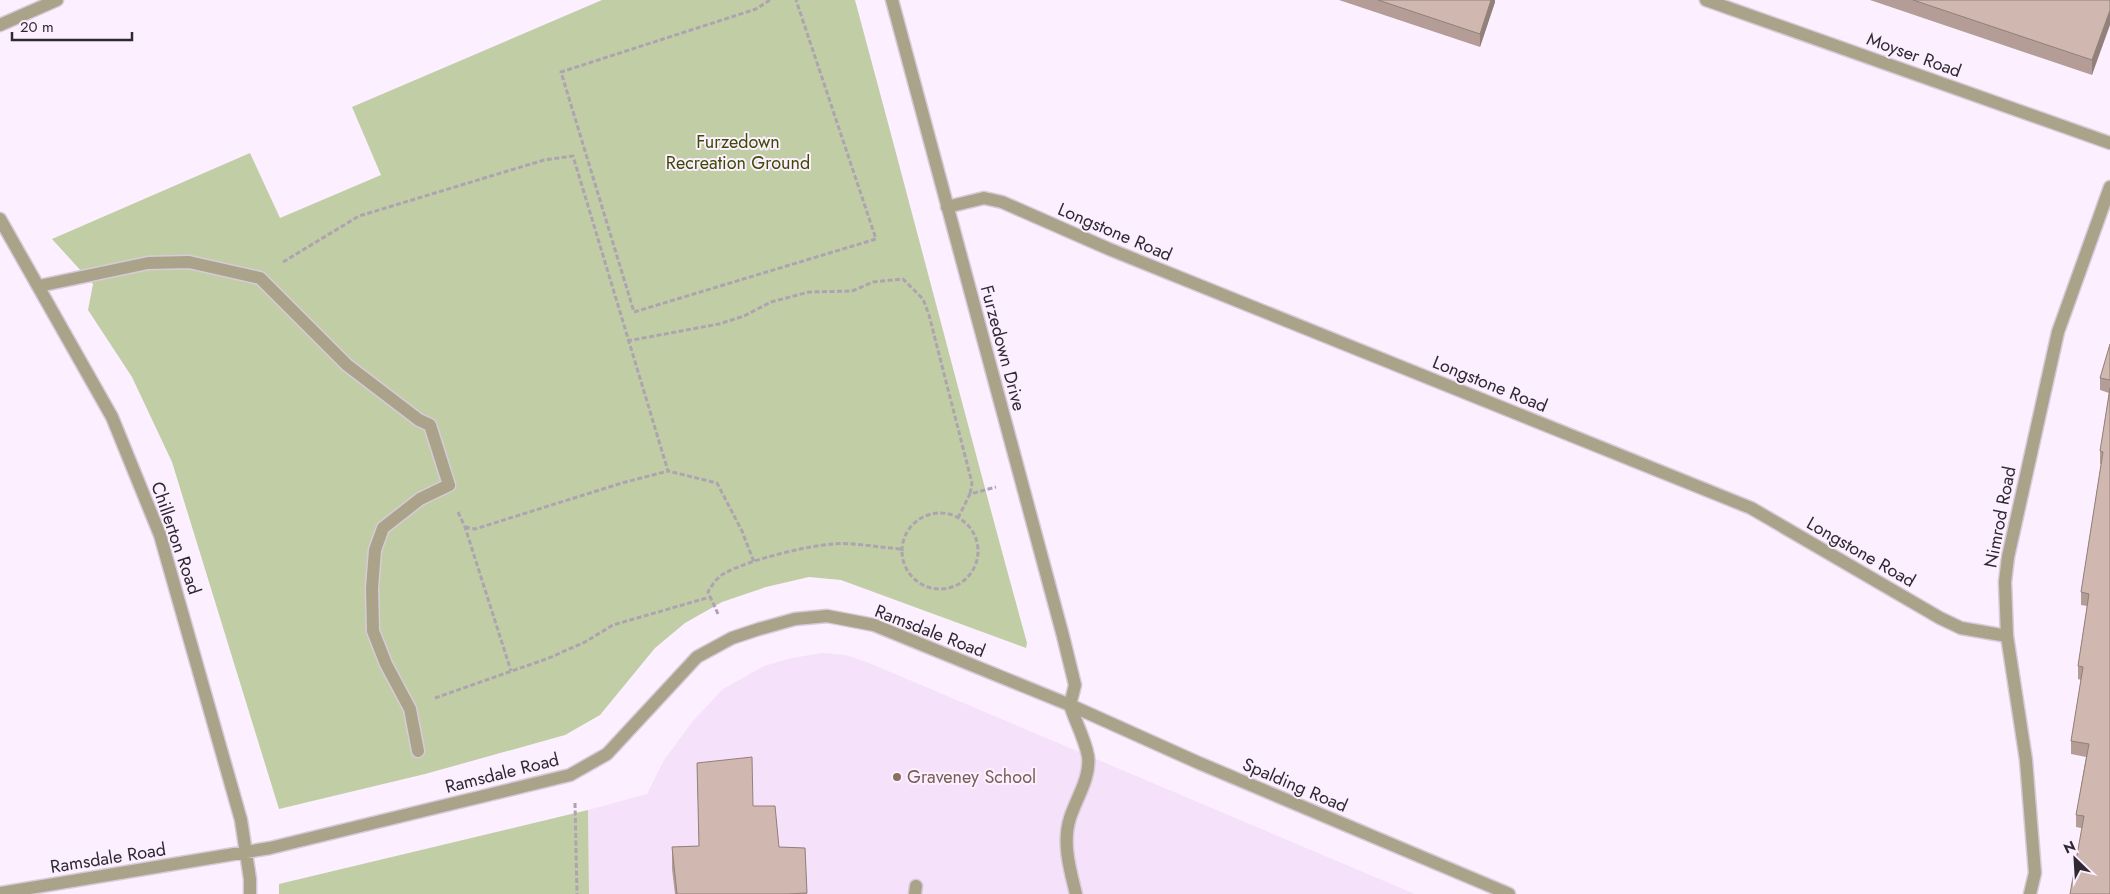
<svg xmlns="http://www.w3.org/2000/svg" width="2110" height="894" font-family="Jost,sans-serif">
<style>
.built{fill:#f5e1fa}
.green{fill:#c1cda5}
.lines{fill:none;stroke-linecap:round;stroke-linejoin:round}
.minor-casing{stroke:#d7cbda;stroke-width:15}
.path{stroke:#aea4b1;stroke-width:3;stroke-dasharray:5 2.5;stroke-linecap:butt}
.minor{stroke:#aba389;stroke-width:12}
.wall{fill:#b39d96}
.shaded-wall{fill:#92807a}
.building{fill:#d0b7af;stroke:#92807a}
.education-dot{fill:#8d6e63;stroke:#fcefff;stroke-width:2}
.labels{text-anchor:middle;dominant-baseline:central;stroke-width:4;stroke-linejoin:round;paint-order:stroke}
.street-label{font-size:18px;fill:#2f2931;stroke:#fcefff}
.park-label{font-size:18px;fill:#3e4b03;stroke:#fcefff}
.education-label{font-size:18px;fill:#785e54;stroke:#fcefff;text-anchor:start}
</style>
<rect width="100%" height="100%" fill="#fcefff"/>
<path class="built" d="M822,653L846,655L869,663L1415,894H589L588,810L647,794L664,760L693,721L723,689L764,666L792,658Z"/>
<path class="green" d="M602,0H855C913,214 968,429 1027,643L1026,648L841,580L809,577L766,587L722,602L685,623L655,648L600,715L565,735L425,774L279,809L172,462L132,377L88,310L93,284L52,239L250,153L280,218L381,175L352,107Z
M588,810L589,894H279V884Z"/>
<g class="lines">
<g class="minor-casing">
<path id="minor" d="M892,0L1063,636L1075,685L1070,705
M1706,0L2110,143
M0,25L57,0
M947,207L984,198L1002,202L1109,249L1751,508L1940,618L1961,628L2007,636
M0,219L112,417L160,535L241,820L250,879V894
M39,286L148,263L189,262L260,278L347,365L419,420L430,425L449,485L420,499L383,528L375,550L372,588L373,631L386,664L410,709L418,751
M1070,705C1075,721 1085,739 1088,756C1091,777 1076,799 1070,818C1062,843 1070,870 1076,894
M0,893L270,848L570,775L607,754L697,657L732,638L759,629L795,619L827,616L874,625L1070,705L1199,763L1509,894
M915,894L916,886
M2030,894L2035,873L2026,760L2007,636L2005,582L2008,557L2058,332L2110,187"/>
</g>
<path class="path" d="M770,0L756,9L561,72L634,312L876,239L796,0
M283,262L359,216L544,160L573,156L668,471L717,483L742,531L754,562
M627,341L719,324L744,316L771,302L809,292L852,291L873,282L903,279L923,299L929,315L972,483L970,494
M458,512L465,527L511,671
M902 551a38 38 0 1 1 76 0a38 38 0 1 1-76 0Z
M958,518L970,494L996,487
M465,527L475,529L622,483L668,471
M718,614L708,592C712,585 717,577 725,573C749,560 805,546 833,544C855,542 880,548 902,549
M435,698L549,658L585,642L613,625L710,597
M575,803L577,894"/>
<use href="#minor" class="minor"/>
</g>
<path class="wall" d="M1339,0H1495V2L1480,47Z
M1870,0H2110L2092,75Z
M2110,344V894L2081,828L2076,827V815L2086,757L2071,754V741L2081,680L2078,679V666L2087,606L2081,605V592L2101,464H2100V451L2109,393L2100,390V378Z
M697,763L753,806L779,847L805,848L807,894H675L672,869V847L699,846Z"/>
<path class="shaded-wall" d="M1491,0H1495V2L1480,47V34Z
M2110,10V25L2092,75V60Z"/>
<path class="building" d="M1378,0H1491L1480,34Z
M1913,0H2110V10L2092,60Z
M2110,344V380L2100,378Z
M2110,388V894H2070L2084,816L2076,815L2089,744L2071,741L2083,667L2078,666L2089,594L2081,592L2103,452L2100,451Z
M752,757L753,806H775L779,847L805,848L807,893L788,894H677L672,847L699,846L697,763Z"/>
<circle class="education-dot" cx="897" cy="777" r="5"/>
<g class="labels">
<g class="street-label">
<text transform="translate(1914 55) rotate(20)">Moyser Road</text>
<text transform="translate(1115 232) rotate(23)">Longstone Road</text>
<text transform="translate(1003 348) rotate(75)">Furzedown Drive</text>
<text transform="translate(1490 384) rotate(22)">Longstone Road</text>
<text transform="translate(2000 517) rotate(-79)">Nimrod Road</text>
<text transform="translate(176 538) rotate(71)">Chillerton Road</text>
<text transform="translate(1861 552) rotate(30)">Longstone Road</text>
<text transform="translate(930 631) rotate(21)">Ramsdale Road</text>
<text transform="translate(502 773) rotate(-14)">Ramsdale Road</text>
<text transform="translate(1295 785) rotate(23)">Spalding Road</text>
<text transform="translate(108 858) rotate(-9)">Ramsdale Road</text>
</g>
<g class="park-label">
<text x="738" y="142">Furzedown<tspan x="738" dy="21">Recreation Ground</tspan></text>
</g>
<g class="education-label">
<text x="907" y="777">Graveney School</text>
</g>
</g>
<g transform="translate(2075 859) rotate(335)" stroke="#fcefff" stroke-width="4" paint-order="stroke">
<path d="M0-4L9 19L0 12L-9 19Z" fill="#2f2931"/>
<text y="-8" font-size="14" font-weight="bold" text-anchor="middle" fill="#2f2931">N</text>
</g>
<path d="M12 32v8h120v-8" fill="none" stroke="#2f2931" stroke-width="2.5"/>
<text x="20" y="32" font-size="15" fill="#2f2931" stroke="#fcefff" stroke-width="4" paint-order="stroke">20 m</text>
</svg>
